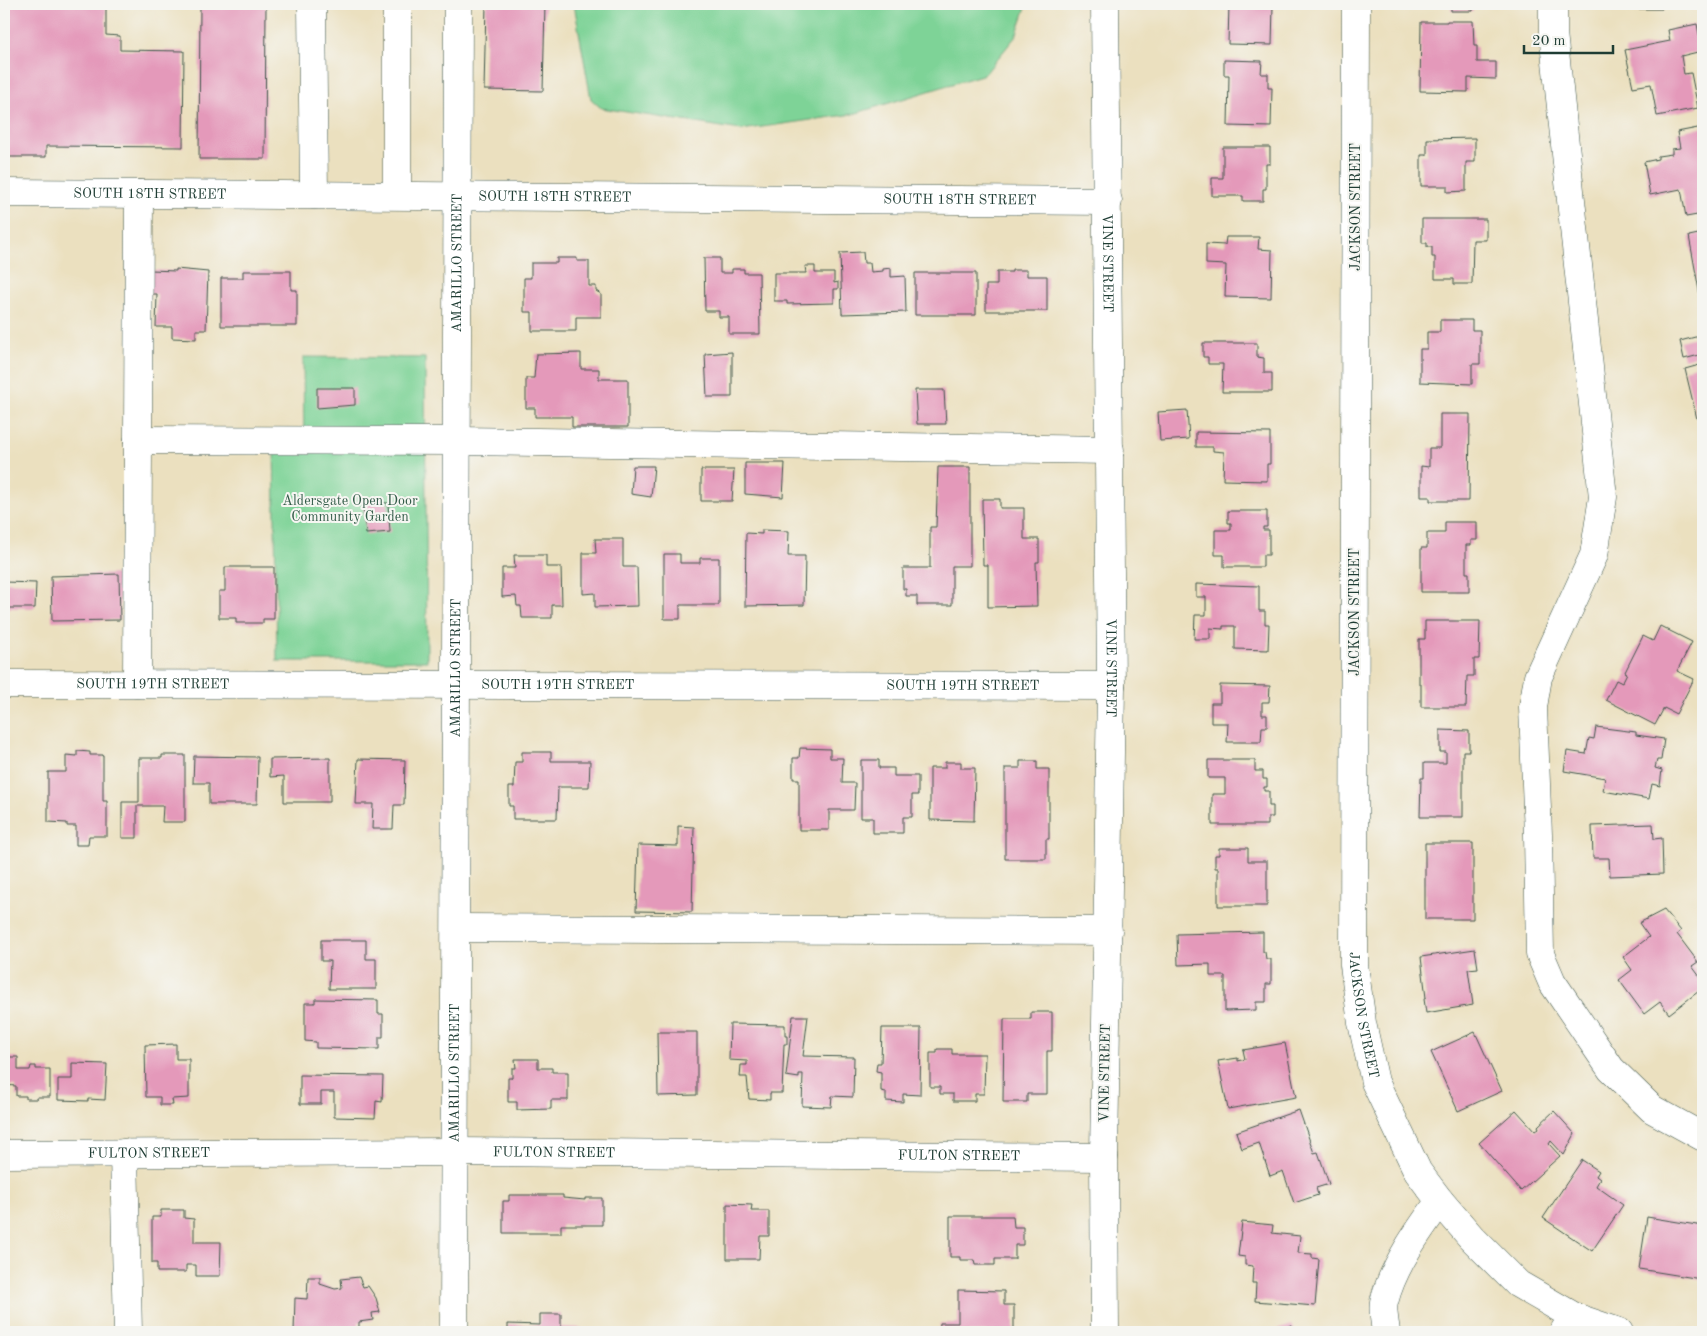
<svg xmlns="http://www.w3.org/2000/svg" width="1707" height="1336" font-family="'Old Standard TT',serif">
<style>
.green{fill:#7ed397;stroke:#4e8866}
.building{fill:#e499ba}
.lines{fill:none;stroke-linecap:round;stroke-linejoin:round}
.minor-casing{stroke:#3e5549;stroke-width:29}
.minor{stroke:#fff;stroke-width:28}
.labels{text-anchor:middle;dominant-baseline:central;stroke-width:4;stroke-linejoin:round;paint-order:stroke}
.street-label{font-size:14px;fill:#1f3d34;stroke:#f6f6f2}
.park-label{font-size:14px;fill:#325b48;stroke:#f6f6f2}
</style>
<rect width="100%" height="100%" fill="#f6f6f2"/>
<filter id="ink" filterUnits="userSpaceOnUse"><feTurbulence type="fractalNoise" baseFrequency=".02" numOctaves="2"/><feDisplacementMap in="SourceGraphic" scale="10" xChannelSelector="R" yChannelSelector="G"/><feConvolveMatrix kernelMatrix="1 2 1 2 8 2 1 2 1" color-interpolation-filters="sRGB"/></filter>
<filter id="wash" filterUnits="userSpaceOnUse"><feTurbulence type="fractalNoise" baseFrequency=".0096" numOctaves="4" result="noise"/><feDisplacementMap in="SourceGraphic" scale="20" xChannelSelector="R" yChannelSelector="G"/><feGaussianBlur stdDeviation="1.12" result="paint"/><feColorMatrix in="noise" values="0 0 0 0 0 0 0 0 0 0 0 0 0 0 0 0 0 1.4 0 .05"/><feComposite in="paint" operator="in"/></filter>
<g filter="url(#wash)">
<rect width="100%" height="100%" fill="#ebe0bf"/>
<path class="green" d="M574,4H1027L1016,36L985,74L853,114L741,130L601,108L591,99Z
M303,357L425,358L427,661H277L274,447L304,446Z"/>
<g id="blocks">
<path class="building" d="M4,4H106V35L120,36V50L184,51L183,147L46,146V157H4L5,24H4Z
M200,4H266L265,159H199Z
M486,4H545L543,91L484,90Z
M1229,4H1266V6H1273L1272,45L1228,44Z
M1451,4H1473V11H1451Z
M1636,4H1683V6H1662V9H1636Z
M1447,21H1473L1474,46H1477V62H1496V79L1468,78V92L1420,91L1421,22H1447Z
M1697,24L1702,51L1681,56L1684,74L1691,73L1698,108L1657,116L1651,84L1633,87L1625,50L1670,41L1668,30Z
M1224,60L1262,61L1261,74H1268V88H1272L1271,127L1228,126L1229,75H1224Z
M1703,127V214L1686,217L1681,189L1650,195L1644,162L1658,159V156L1672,154V149L1680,148L1677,132Z
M1475,138V162H1466V191L1447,192V186H1421V155H1427V139Z
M1223,147H1270V164H1266V189H1263V201H1243V196H1212V178H1223Z
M1422,219H1486V240H1473L1472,284H1454V279H1435V257H1432V247H1427V243H1422Z
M1703,233V307H1702L1689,236Z
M1226,237H1259L1258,249L1272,250L1271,298L1225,297L1226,265L1206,264V244L1225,245Z
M863,252L864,263H870L871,272L883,271V269L891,268V277L905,276L906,312L842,314L840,253Z
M557,258H577V261H589V286H596V291L601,294V317H576V331H532V312H524V278H531V263H557Z
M704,258H720V273H732V269H744V273H759L760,334H729V317H719V311H705Z
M805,266H815V273H834V283L838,282V289H834V303L787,304V301H774V273H806Z
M176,269L208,272L206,330H196V339L172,338V327H156L157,294H150L151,270L176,271Z
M1012,270H1027V276H1047V311H986V285H997V272H1012Z
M243,271H291V290H297V326H221V278H243Z
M915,273H976V315H915Z
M1440,320H1472V330H1480V364H1472V384L1420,382V349H1427V332H1440Z
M1703,335V354L1684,359L1680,341Z
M1203,343H1257V357L1264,358V373H1272V392H1222L1223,364H1208V357H1203Z
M732,352V397H707L705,354Z
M581,353V369H599V379H628V427H572V417H535V408H526V378H534L536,354Z
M1703,364V418L1697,419L1685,369Z
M317,388H355V405L317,408Z
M915,390H944L946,424H917Z
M1187,410L1189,439L1160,441L1158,412Z
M1440,414H1470L1469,501H1430V497H1421V466L1429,467V448H1440Z
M1196,432L1270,433V464H1267V481L1223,480L1224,452L1213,451V447H1196Z
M745,463H785L783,497L745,494Z
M633,466H654L651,497L631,494Z
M938,467H970V566H952V605H917V596H906V589H903V568H930V527H936Z
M701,470H734L732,501H701Z
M982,499H1000V508H1024V539H1039V562H1036L1037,606L988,607V565H983Z
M363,503H388L390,532L366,534Z
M1228,511H1267V527H1263V530H1269V555H1263V567H1224V555H1215V530H1231V523H1228Z
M1445,522H1477V540H1471V545H1466V573H1469V592H1421V548H1427V533H1445Z
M762,530L789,531L788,556H805L804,605L745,606L746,533L762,534Z
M595,539H623V567H637L638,606L595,607V593L583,594V553H596Z
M664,554H680V563H700V558H719V605H680V619H664Z
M514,555H546V567H561L562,605H552V618H522L521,606H517L516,596L502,597V568H515Z
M225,567H274V619H263V623H236V618H219V591H225Z
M119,574L120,620L52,621L51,576Z
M4,582L36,583L35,608H4Z
M1196,584L1259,586V611H1265V624H1269L1268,650L1235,649V626H1223V629L1210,628V639H1194L1195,615H1206V597H1196Z
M1425,621H1480L1479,659H1474V676H1467L1466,707H1421V684H1419V639H1425Z
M1660,626L1692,642L1677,671L1694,679L1676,714L1664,708L1655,725L1606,700L1616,680L1622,683L1627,673L1625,672L1643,636L1653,641Z
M1220,685L1270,686L1269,702H1262V715H1267V727H1262L1261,742H1227L1228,723H1211V703H1220Z
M1596,727L1636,732V735L1664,739L1661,760H1657L1655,768L1662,770L1660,786L1652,784L1649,799L1603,791L1605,778L1564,771L1567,751L1586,754L1589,738L1594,739Z
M1440,730L1469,731V751H1463V817H1420L1421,778H1424V763H1446V752H1440Z
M800,748L830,749V758H843L842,783H855L854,810H829V830H799V779H793V758H799Z
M77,751L90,752V755H103V801H107V836H89L88,845H76V826H67V823L48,822V772H66V755L77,756Z
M522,752H551V761H590L589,787H558L557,819H513V806H509V787H514L515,762H522Z
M162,755H185V822H162L163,806H137V838H122V802H139V758H162Z
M194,756L258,757L257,804H209V783H193Z
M330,758V802H284V776L270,777V759Z
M358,759L405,760L404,805H394L393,829H372L373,804H356Z
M861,760H879V768H894V776H918V795H912V817H903V833H873V818H861Z
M1208,760H1255V771H1263V779H1267V787H1264V791H1269V806H1273V817H1268V825H1212V794H1225V778H1208Z
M1020,761H1037V769H1049V839H1046V859H1005V768H1020Z
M945,762H961V768H975L974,821L930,820V768H945Z
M1653,824L1654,839L1662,838L1663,874L1610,876L1609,858H1593L1592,826Z
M678,826L694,827L692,912L636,911L638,845L678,846Z
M1425,843H1473V919H1425Z
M1219,848H1248V861H1267V906H1218V868H1215V855H1219Z
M1664,910L1681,931L1677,934L1698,962L1692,966L1703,981V988L1669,1014L1660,1002L1644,1014L1619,980L1632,970L1623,957L1649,937L1639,923Z
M1263,932V952H1265L1266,959H1271V984H1266V1002H1256V1010L1225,1011V976H1210V964L1178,965L1177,934Z
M321,940H366V959H376V989H329L330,961H321Z
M1475,949L1478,968L1468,969L1473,1005L1426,1013L1424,999L1426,998L1421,957Z
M315,999L378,1000V1014H383V1037H379V1049L316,1048V1042L305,1041V1003H315Z
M1031,1012H1052V1051H1047V1094H1027V1102H1003L1004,1019H1031Z
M793,1016H808L803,1056L854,1057L853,1097L832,1096L831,1107L802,1106L803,1074H799V1078L786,1076Z
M730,1024L785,1025V1036H787V1044H784L782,1093H770V1100L749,1099L747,1077H740L741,1065H747V1061L729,1060Z
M882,1028H921L920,1095L903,1094V1102L886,1101V1092L881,1091V1072L876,1071L877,1063H881Z
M657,1032H697V1095L658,1096Z
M1475,1032L1502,1091L1458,1111L1431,1052Z
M1285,1043L1296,1097L1228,1109L1218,1061L1238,1058V1061L1245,1059L1243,1050Z
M176,1044V1059H189V1098L172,1099L173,1105H160V1097H146L145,1045Z
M937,1049H952V1054H985L984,1094H975V1101H953V1094H940V1087H930V1053H937Z
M4,1057H18V1070H30L31,1066H36V1069H50V1097H37V1099H26V1096H16V1086L4,1085Z
M515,1059H538V1068H552V1072H568V1100H551V1109L517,1110V1102H508V1078H512V1068H516Z
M72,1063L107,1064L105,1100L88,1099V1101L58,1100V1079H72Z
M300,1075L383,1076L382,1102L376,1101L375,1118L334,1117V1092H321V1104H300Z
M1299,1110L1314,1153L1318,1152L1329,1184L1316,1188L1318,1195L1294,1203L1283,1171L1270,1176L1259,1143L1242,1149L1236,1132Z
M1516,1110L1535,1131L1539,1128L1538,1126L1554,1111L1575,1134L1564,1155L1551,1141L1549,1144L1560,1156L1521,1191L1479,1143Z
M1582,1160L1599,1171L1596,1176L1600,1179L1596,1186L1623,1205L1592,1251L1543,1218Z
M509,1195H563V1198L585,1200V1198H602V1225H561V1233H503V1201H509Z
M727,1204L752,1205L751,1211H769V1236H760L759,1259H727Z
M161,1210H184V1218L194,1219V1242H221L220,1276H196V1265H186V1272H157V1263H152V1217H161Z
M950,1216H1013L1014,1227H1023V1245H1015V1259H995V1265H975L974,1260H960V1257H950Z
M1647,1217L1703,1226V1264L1701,1279L1639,1269Z
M1242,1222L1273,1225L1272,1233L1300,1236L1298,1253L1312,1254V1258L1319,1259L1315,1306L1255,1301L1256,1283H1252L1253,1266L1245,1265V1257L1238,1256Z
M308,1277H320V1284L335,1289L342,1288L341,1279L359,1277L363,1287L368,1286L376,1298L380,1312L372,1313L373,1320L359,1322V1332H294L295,1298L307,1299Z
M958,1290L1004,1291V1305H1014V1332H939L940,1323H958Z
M540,1314H561V1327L582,1328V1332H508V1324L540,1325Z
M1292,1325L1295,1332H1271Z"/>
</g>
</g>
<g filter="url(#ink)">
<use href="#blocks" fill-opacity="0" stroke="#3e5549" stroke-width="1"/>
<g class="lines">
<g class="minor-casing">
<g id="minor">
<path d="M312,4L314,195"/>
<path id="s1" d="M1105,4L1111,686L1104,1157L1105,1332"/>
<path id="s2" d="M1356,4L1354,965L1362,1023L1375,1082L1418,1172L1440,1201C1419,1230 1393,1266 1384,1302C1382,1310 1385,1323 1386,1332"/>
<path d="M1553,4V33L1603,497L1594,555L1538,677L1533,707L1538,835L1540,954L1552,982L1611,1069L1652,1109L1703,1137"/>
<path id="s3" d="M4,193L1108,201"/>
<path d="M397,195V4"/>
<path d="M138,440L457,441L1110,450"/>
<path id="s4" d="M4,684L1111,686"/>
<path d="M137,684L139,194"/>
<path d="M456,928L1108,931"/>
<path d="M124,1153L128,1332"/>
<path id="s5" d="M4,1154L455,1152L1104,1157"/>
<path d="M1440,1201L1471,1237L1518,1284L1575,1317"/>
<path d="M1564,1331L1575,1317L1619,1332"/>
<path id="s6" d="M454,1332L458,4"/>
</g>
</g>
<use href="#minor" class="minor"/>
</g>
</g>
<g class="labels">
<g class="street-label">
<text stroke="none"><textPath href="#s3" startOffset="146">SOUTH 18TH STREET</textPath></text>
<text stroke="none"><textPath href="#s3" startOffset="551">SOUTH 18TH STREET</textPath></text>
<text stroke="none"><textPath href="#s3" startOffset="956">SOUTH 18TH STREET</textPath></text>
<text transform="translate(1356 207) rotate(-90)">JACKSON STREET</text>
<text stroke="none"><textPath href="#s6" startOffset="1069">AMARILLO STREET</textPath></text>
<text stroke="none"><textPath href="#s1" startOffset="259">VINE STREET</textPath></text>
<text transform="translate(1355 612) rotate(-90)">JACKSON STREET</text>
<text stroke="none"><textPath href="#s6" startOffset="664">AMARILLO STREET</textPath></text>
<text stroke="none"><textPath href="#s1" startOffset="664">VINE STREET</textPath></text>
<text stroke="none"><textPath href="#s4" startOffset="149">SOUTH 19TH STREET</textPath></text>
<text stroke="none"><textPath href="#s4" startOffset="554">SOUTH 19TH STREET</textPath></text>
<text stroke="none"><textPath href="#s4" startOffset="959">SOUTH 19TH STREET</textPath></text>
<text stroke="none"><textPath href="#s2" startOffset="1012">JACKSON STREET</textPath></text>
<text stroke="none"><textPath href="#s6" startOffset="259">AMARILLO STREET</textPath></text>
<text transform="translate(1105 1073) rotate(-89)">VINE STREET</text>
<text stroke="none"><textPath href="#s5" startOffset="550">FULTON STREET</textPath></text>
<text stroke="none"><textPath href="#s5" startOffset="145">FULTON STREET</textPath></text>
<text stroke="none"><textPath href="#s5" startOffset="955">FULTON STREET</textPath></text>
</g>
<g class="park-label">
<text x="350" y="501">Aldersgate Open Door<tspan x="350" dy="16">Community Garden</tspan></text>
</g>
</g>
<rect width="1707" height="1336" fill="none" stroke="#f6f6f2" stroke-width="20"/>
<path d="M1524 45v8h89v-8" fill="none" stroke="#1f3d34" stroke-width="2.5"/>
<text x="1532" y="45" font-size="15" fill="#1f3d34" stroke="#f6f6f2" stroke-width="4" paint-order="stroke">20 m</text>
</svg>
